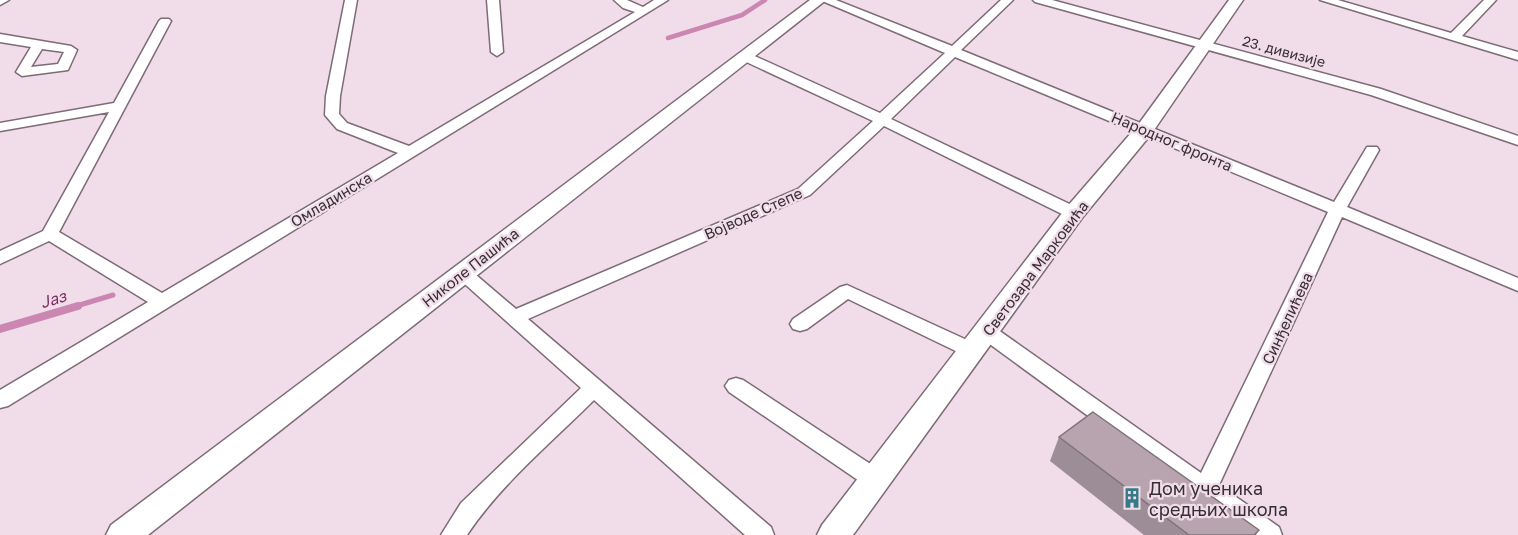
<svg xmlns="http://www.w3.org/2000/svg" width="1518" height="535" font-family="'Golos Text',sans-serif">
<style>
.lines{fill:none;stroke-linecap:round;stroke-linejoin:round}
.stream-far2{stroke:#cb87b1;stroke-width:4.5}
.stream-far1{stroke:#cb87b1;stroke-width:5}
.stream{stroke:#cb87b1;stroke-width:8}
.minor-casing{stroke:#7d6b76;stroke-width:3}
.tertiary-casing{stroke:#7d6b76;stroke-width:3}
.minor{fill:#fff;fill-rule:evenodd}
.tertiary{fill:#fff;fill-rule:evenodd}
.wall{fill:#9d8d96}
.building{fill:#b7a4af;stroke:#80737a;stroke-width:1.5}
.labels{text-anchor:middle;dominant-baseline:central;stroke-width:4.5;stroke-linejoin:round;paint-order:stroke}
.far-street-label{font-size:14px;fill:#362f33;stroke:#f1dde9}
.street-label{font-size:15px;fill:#362f33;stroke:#f1dde9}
.water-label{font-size:16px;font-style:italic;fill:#7e2e64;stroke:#f1dde9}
.near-poi-label{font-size:18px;fill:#362f33;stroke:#f1dde9;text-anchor:start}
</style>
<rect width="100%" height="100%" fill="#f1dde9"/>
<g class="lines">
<path class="stream-far2" d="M668,38L742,15L765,0"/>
<path class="stream-far1" d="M73,307L113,295"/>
<path class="stream" d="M0,329L78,306"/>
<g class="minor-casing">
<path id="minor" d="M345,0H357L340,96L339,114L347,123L409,146L635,12L623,8L614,0H627L643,7L654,0H668L8,406L0,408V390L148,302L49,241L0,264V251L43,231L109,112L0,131V123L114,103L159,21L161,19H169L171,21L59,232L162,293L398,153L337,129L325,115L326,96Z
M487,0H499L503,52L497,56L491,52Z
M820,0H836L952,46L1001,0H1013L961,50L1334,202L1367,147H1377L1379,150L1347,207L1518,278V291L1342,217L1219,485L1279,527L1282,535H1251L980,337L977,332L980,327L987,325L994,327L1201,473L1328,212L955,57L891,119L1080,209L1082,213L1080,217H1068L884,126L810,195L528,319L771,527L774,535H745L594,400C551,443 501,484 467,535H441L461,503L581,388L457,277L454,273L457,269H469L516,309L798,189L873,121L740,59L738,56L740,53H748L880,113L945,53Z
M1033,0H1052L1381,89L1518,136V145L1371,95L1035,2Z
M1320,0H1338L1451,33L1484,0H1496L1462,36L1518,52V60Z
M0,34L71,46L77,50L68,70L22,76L16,72L31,47L0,42ZM42,49L64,52L58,64L31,67Z
M847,285L980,346L983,351L980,356L973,358L966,356L848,299L807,329L800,331L793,329L790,324L793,319L840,287Z
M736,378L743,380L884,473L888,480L884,487L876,490L868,487L729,392L725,386L729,380Z"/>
</g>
<g class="tertiary-casing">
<path id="tertiary" d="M0,0H9L0,5Z
M810,0H826L148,535H106L111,525Z
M1229,0H1243L1152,133L1082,218L853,535H817L822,525L1066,208L1138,125Z"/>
</g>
<use href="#minor" class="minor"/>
<use href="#tertiary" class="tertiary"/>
</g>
<path class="wall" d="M1059,437L1259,530L1256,535H1144L1050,461Z"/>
<path class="building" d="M1093,412L1259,530L1254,535H1189L1059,437Z"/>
<defs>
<g id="building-bare" transform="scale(1.62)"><path d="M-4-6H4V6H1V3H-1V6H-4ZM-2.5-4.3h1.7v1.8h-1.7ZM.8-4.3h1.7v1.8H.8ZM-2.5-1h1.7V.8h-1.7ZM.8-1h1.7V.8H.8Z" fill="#357b87" stroke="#f1dde9" stroke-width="2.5" paint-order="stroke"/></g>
</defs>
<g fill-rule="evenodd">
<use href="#building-bare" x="1132" y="498"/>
</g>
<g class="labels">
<g class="far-street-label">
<text transform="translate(1284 51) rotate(15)">23. дивизије</text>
</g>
<g class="street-label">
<text transform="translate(1172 141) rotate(23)">Народног фронта</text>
<text transform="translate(331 199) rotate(-31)">Омладинска</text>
<text transform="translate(753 213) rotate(-24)">Војводе Степе</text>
<text transform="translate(470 267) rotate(-38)">Николе Пашића</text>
<text transform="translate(1035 268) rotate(-53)">Светозара Марковића</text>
<text transform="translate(1287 318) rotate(-65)">Синђелићева</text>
</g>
<g class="water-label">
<text transform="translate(53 299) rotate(-17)">Јаз</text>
</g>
<g class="near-poi-label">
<text x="1149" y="488">Дом ученика<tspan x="1149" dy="21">средњих школа</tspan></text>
</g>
</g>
</svg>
